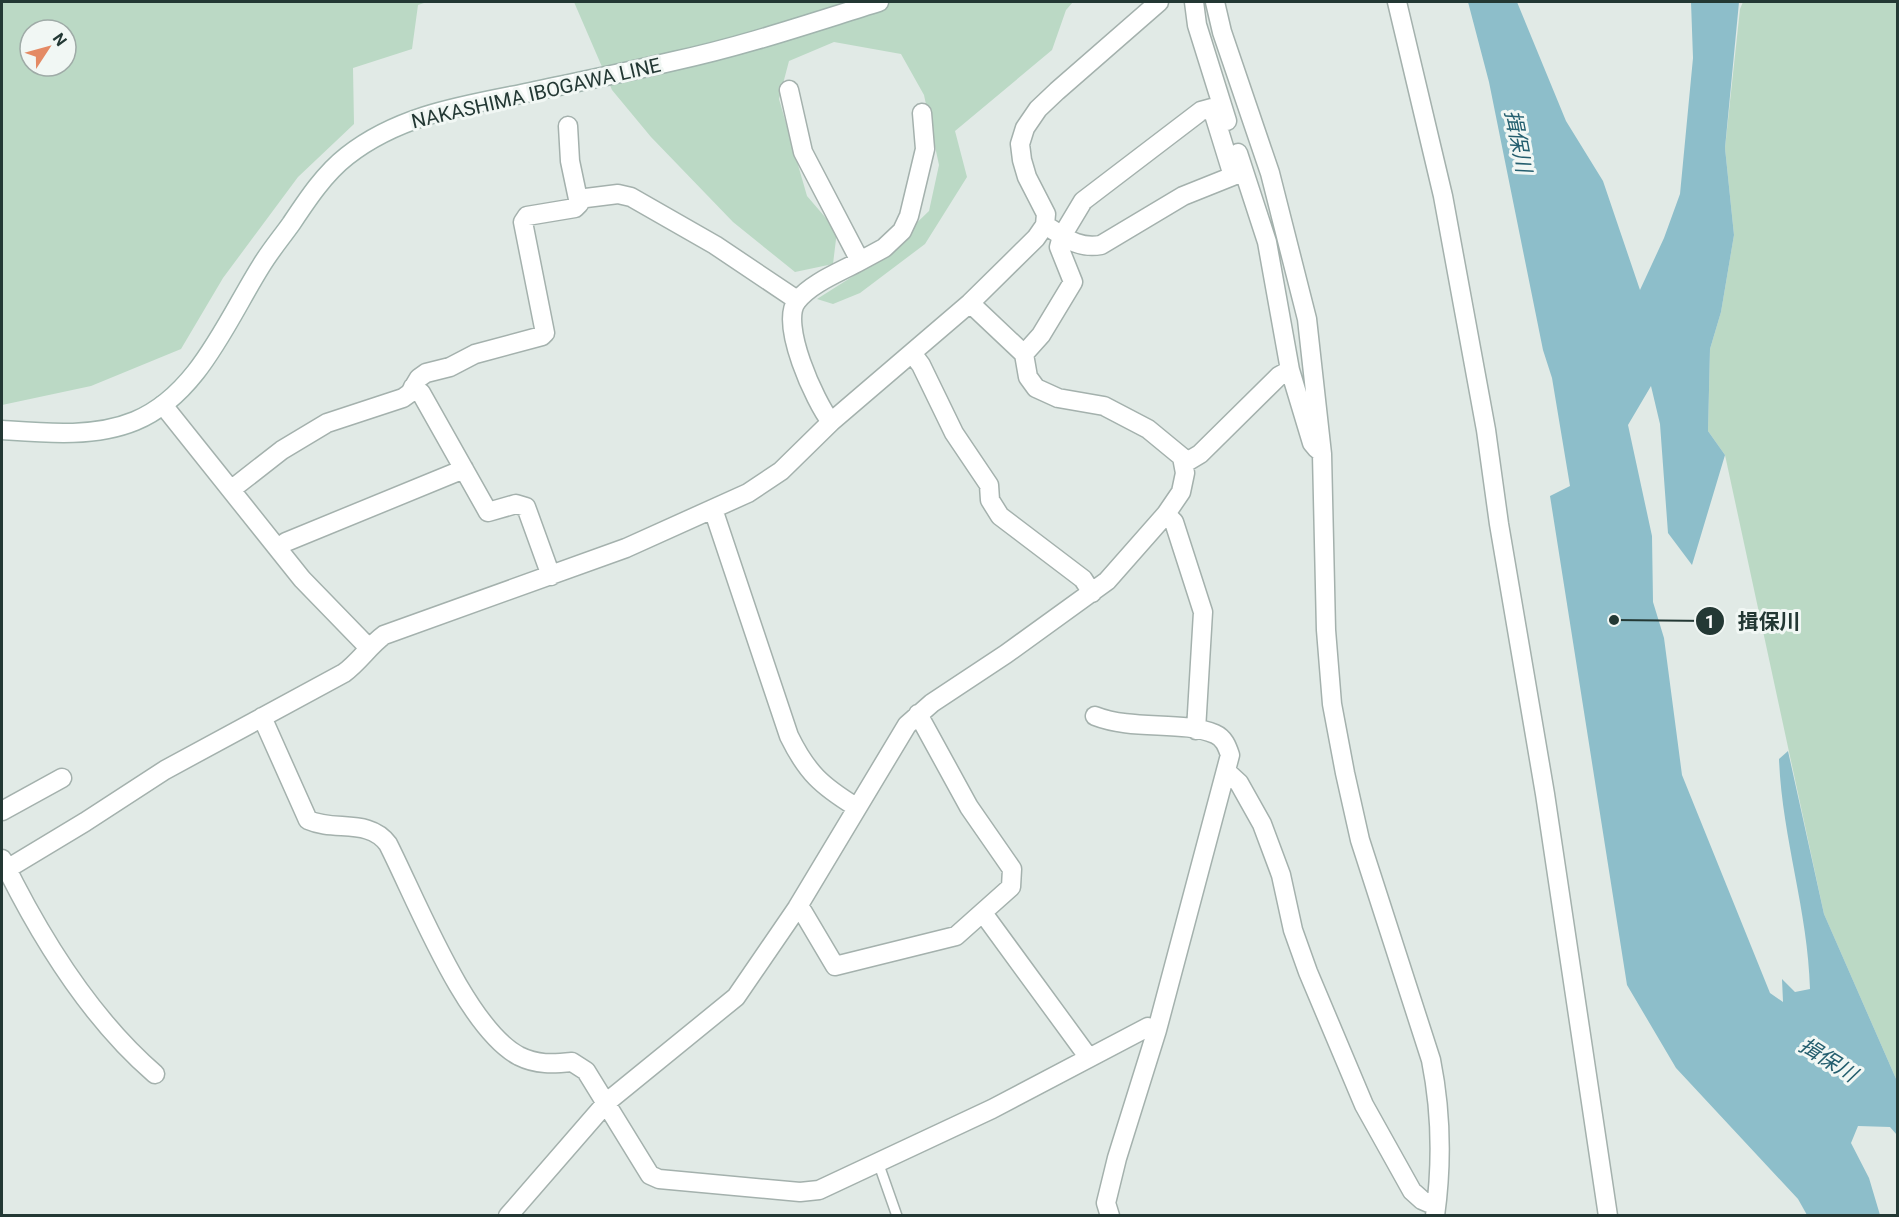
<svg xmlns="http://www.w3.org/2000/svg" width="1899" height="1217" font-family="Roboto,'Noto Sans JP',sans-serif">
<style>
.green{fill:#bbd9c5;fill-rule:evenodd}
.water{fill:#8dbeca}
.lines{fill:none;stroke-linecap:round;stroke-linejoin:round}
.service-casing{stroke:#a4b1ad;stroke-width:12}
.minor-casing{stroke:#a4b1ad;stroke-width:21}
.secondary-casing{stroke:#a1b4ae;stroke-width:21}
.service{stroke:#fff;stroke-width:9}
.minor{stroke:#fff;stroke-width:18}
.secondary{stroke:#fff;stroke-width:18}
.labels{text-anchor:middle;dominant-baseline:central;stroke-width:6;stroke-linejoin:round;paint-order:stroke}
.street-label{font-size:20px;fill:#233834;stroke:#f1f7f4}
.water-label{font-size:21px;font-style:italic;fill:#235e6e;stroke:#f1f7f4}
.leader{fill:none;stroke:#233834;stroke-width:2}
.callout-dot{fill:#233834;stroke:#f1f7f4;stroke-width:2}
.mark-label{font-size:18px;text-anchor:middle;font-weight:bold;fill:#fff}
.callout-label{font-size:21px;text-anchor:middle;font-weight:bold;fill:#233834;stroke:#f1f7f4;stroke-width:6;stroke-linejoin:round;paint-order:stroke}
</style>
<rect width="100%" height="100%" fill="#e1eae6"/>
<path class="green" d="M2,2H427L418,5L412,49L353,68L354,124L298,177L223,278L181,349L91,386L2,405ZM30,30H66V66H30Z
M574,2H1073L1066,10L1052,50L955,131L967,177L925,244L860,293L833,304L817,299L877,261L929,211L939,165L924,95L901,54L834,42L789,61L779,99L807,196L837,231L833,264L795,272L733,222L651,137L612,90Z
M1743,2H1897V1081L1824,914L1725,455L1708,431L1710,349L1721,312L1734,235L1725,148L1740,9Z"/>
<path class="water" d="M1468,2H1517L1566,121L1603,181L1640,290L1664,238L1680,194L1693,58L1691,2H1739L1725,148L1734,235L1721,312L1710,349L1708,431L1725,455L1692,565L1668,533L1660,424L1651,386L1628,425L1652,536L1653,602L1664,638L1682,775L1770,993L1783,1002L1782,979L1795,992L1810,989C1808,911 1782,837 1779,759L1788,751L1824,914L1897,1081V1135L1890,1127L1858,1126L1851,1143L1869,1178L1880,1215H1807L1798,1199L1676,1068L1627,985L1550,496L1570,486L1552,378L1543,350L1489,82Z"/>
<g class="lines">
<g class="service-casing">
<path id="service" d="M878,1162L897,1216"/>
</g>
<g class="minor-casing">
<path id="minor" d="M1194,2L1197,25L1227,121
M1215,2L1222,32L1270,173L1307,319L1322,454L1326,630L1332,704L1345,773L1360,840L1431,1060C1441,1110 1442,1165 1435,1216
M1397,2L1443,196L1486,430L1499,524L1545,794L1608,1216
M789,90L803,152L860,261C840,272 811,283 797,301C779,323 815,402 831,422
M568,126L570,161L578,199L618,194L631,197L715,245L797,300
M1238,153L1267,242L1290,370L1312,443L1317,449
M860,261L884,248L902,231L909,216L925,149L922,113
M912,353L921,365L954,433L989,485L990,500L1000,516L1083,579L1092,593
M1024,354L1041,335L1073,282L1059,247L1062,236L1083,201L1201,111L1212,108L1233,176L1183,196L1101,245C1077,249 1065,237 1045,225
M413,387L421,393L488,512L516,504L526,507L551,576
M163,405L302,579L369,648
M1185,463L1200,454L1279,376L1290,370
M232,489L282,450L327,423L403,398L410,393L419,378L426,373L450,367L475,354L542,336L545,333L523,222L527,216L575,208L579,204L578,199
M713,509L789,736C807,773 822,786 856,807
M1166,514L1174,522L1203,612L1196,730
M279,548L286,542L464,469
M1095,716C1133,731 1182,720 1215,734C1224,738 1227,746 1230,755L1157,1030L1117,1158L1106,1203L1110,1216
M262,717L308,820C335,832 369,818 388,844C416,899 466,1028 519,1056C537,1065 553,1064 572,1062L586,1071L650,1175L659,1179L800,1192L819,1190L992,1109L1148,1027L1157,1030
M1227,772L1239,783L1262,824L1281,875L1293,930L1308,972L1364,1105L1412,1191L1422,1200L1436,1206
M2,811L62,778
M2,859C40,937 89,1017 155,1074
M2,872L85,822L165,770L344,673C360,661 369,646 384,635L626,548L748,493L781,471L831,422L970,303L1036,238L1045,225L1046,214L1027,177L1022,160L1020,144L1025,128L1038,109L1057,91L1159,2
M797,908L803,912L835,966L956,936L1011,887L1012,869L969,807L918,714
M983,913L1089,1058
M508,1216L607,1102L736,997L797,908L907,725L932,703L1006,654L1107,581L1166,514L1181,492L1185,473L1182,457L1148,429L1104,406L1058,398L1036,388L1028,377L1024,354L970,303"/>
</g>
<g class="secondary-casing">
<path id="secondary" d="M2,430C44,433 94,438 135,421C198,395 227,320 261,266C270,251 281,238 291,224C307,200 324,174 347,156C398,116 460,106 521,94C572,83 623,73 674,61C744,46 811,23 879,2"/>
</g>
<use href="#service" class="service"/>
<use href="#minor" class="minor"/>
<use href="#secondary" class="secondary"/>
</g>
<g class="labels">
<g class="street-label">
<text transform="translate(536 93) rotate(-13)">NAKASHIMA IBOGAWA LINE</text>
</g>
<g class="water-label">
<text transform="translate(1518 141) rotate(79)">揖保川</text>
<text transform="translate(1828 1060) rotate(32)">揖保川</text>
</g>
</g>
<path class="leader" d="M1614 620L1710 621"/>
<g class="callout-dot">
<circle cx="1614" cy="620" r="6"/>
<circle cx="1710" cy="621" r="15"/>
</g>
<g class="mark-label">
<text x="1710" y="628">1</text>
</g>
<g class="callout-label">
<text x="1769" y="629">揖保川</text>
</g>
<rect width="1899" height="1217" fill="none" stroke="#233834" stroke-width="6"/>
<g transform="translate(48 48) rotate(54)"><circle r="28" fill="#f1f7f4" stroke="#9faba7" stroke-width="1.5"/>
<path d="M0-4.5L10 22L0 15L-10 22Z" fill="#e48a64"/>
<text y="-9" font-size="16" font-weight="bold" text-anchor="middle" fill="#233834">N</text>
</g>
</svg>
